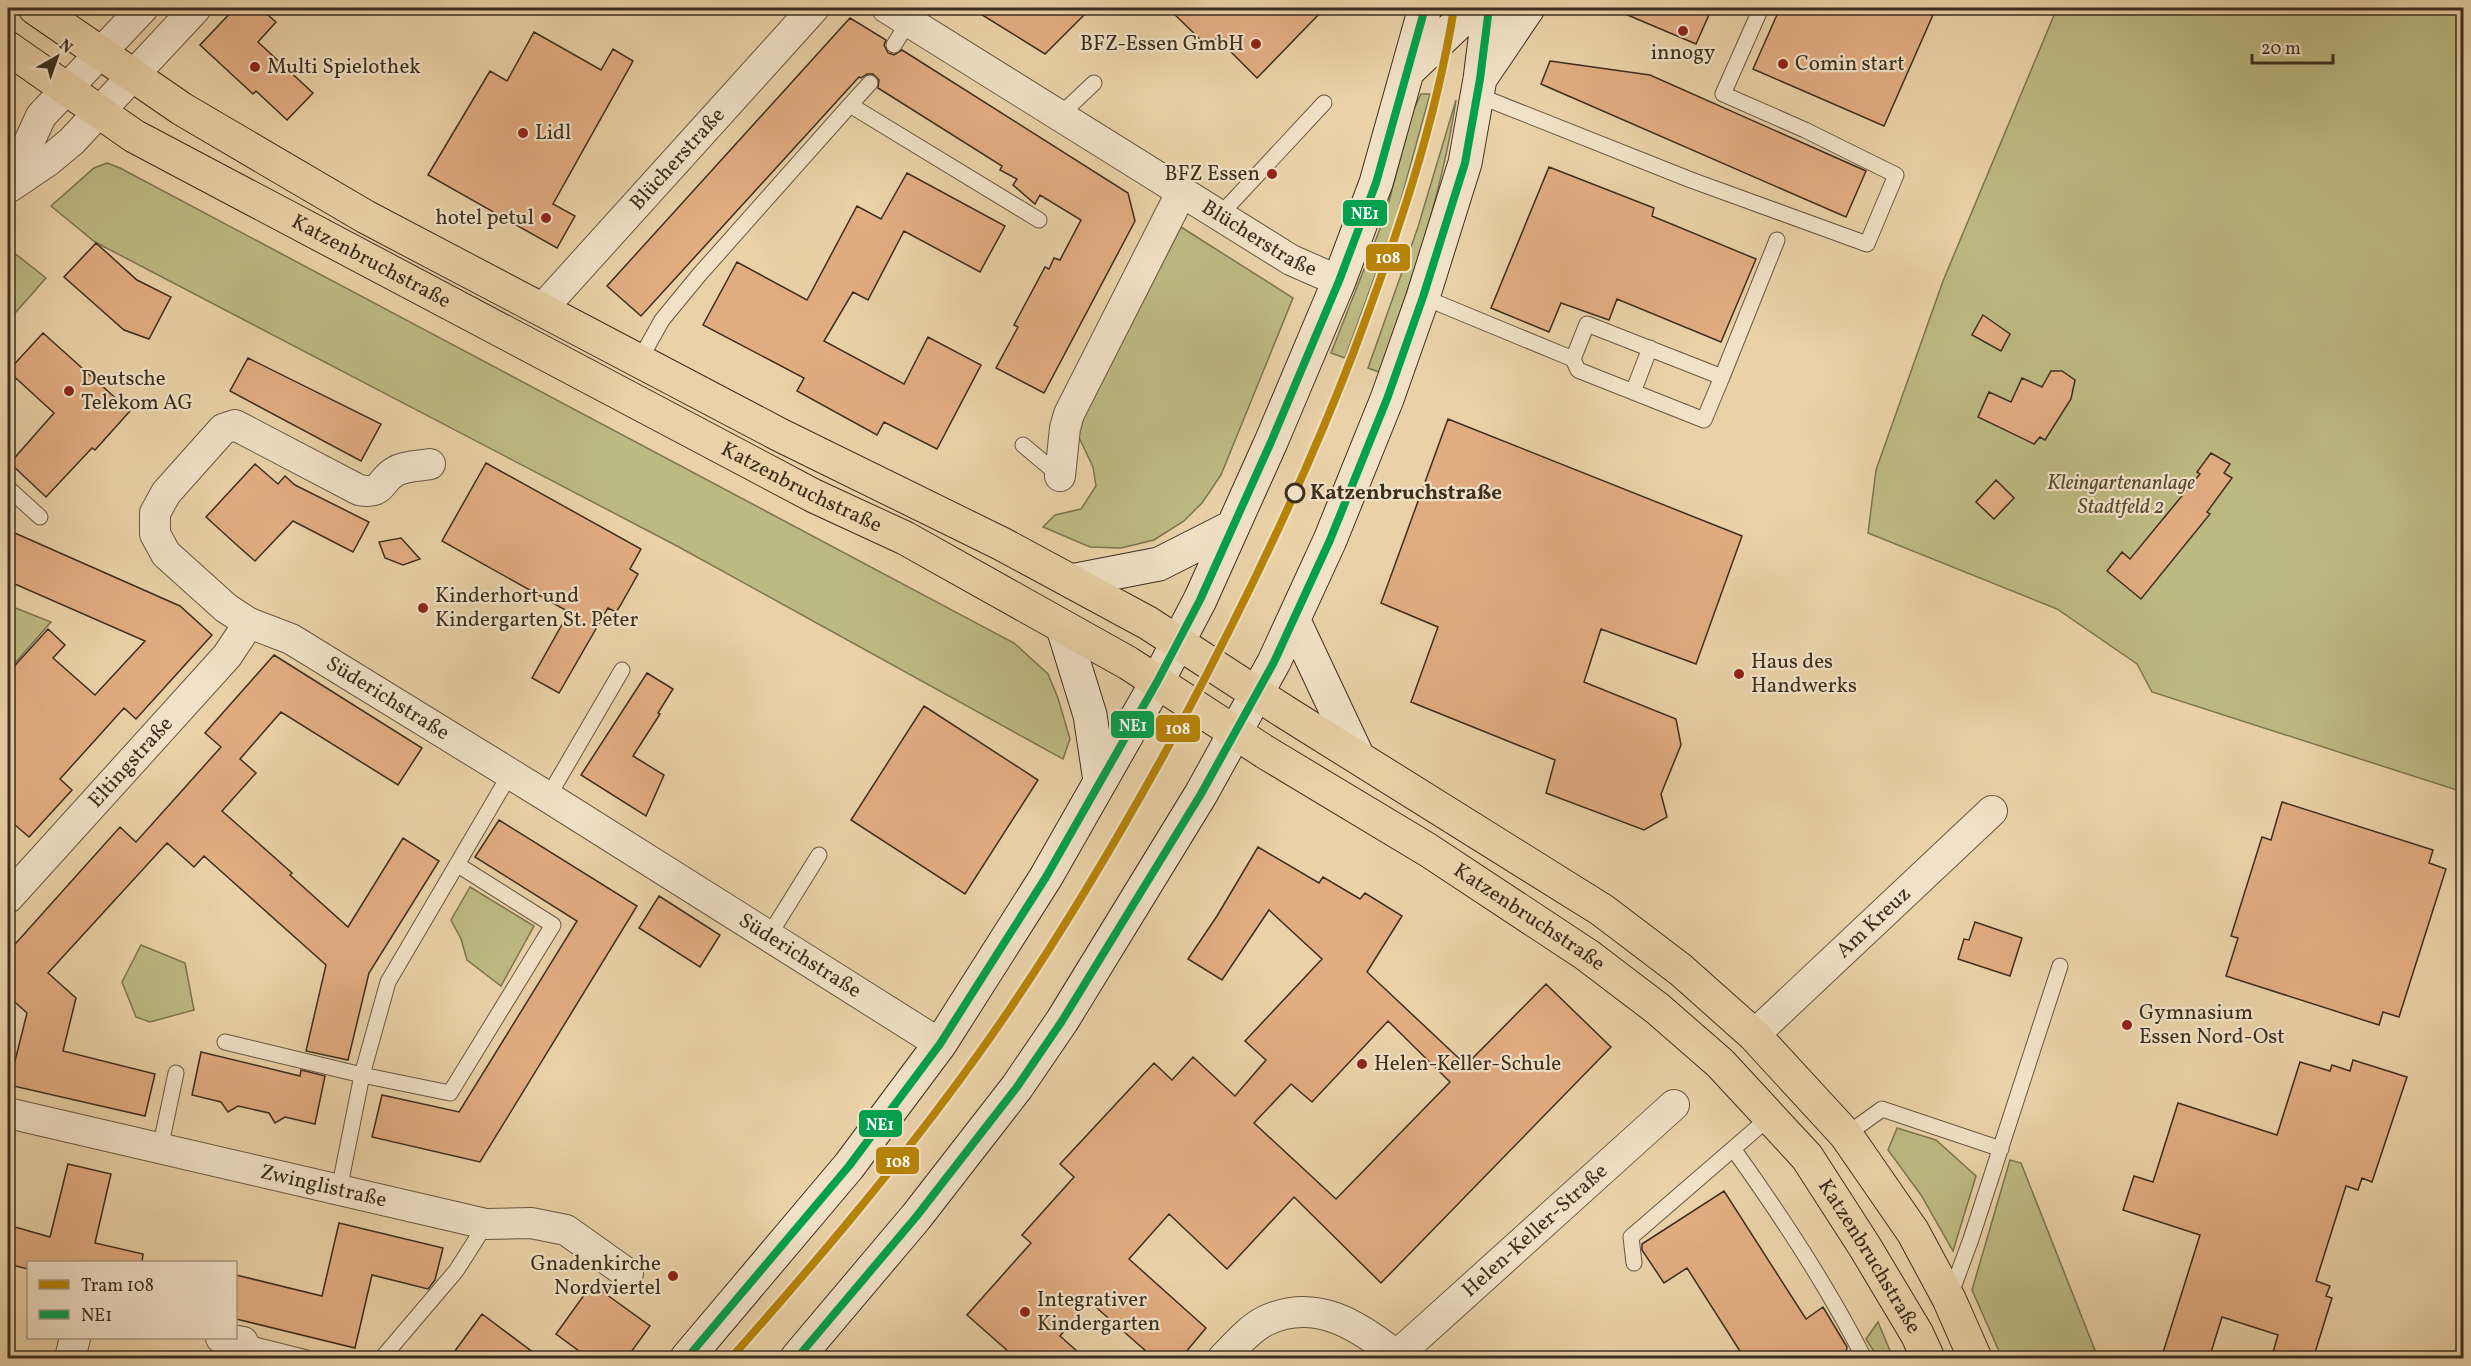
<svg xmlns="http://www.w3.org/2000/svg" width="2471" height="1366" font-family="Vollkorn,serif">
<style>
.green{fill:#bdb982;stroke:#7c7450;stroke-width:1.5}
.building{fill:#e2ac81;stroke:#3c2e1f;stroke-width:1.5;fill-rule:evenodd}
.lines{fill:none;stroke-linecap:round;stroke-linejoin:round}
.lane-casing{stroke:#685741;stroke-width:17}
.street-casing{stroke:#685741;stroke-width:32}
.secondary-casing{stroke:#3c2e1f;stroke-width:35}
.primary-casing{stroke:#3c2e1f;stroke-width:35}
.lane{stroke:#f1e1c6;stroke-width:15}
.street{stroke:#f1e1c6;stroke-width:30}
.secondary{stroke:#f1e1c6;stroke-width:33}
.primary{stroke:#ead1a7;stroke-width:33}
.bus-1-casing{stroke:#f1e1c6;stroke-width:12}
.bus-1{stroke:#03a04e;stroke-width:8}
.tram-1-casing{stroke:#f1e1c6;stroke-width:12}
.tram-1{stroke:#b78409;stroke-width:8}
.poi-dot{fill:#8f2418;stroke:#f1e1c6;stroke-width:2}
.stop-dot{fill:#f1e1c6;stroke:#3c2e1f;stroke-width:3}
.labels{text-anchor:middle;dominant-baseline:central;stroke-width:4.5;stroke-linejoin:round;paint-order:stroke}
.poi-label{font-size:21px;fill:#3c2e1f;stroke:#f1e1c6;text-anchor:start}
.street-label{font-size:21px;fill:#3c2e1f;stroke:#f1e1c6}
.park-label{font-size:21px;font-style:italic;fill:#564a33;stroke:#f1e1c6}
.stop-label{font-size:21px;font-weight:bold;fill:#3c2e1f;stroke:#f1e1c6;text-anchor:start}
.line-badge{stroke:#f1e1c6;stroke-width:2}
.badge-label{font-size:16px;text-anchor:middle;font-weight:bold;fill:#fff}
</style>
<rect width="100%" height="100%" fill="#ead1a7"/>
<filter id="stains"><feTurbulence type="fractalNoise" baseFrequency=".00333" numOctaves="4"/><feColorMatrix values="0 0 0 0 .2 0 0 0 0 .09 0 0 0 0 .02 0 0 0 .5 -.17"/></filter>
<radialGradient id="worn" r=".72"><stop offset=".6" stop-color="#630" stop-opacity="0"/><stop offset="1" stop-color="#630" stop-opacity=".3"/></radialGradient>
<path class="green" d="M2057,8H2463V792L2152,692L2137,664L2057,609L1868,533L1876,470L1943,281Z
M1421,94H1430L1396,218L1345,358L1331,353L1385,216L1413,111Z
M1456,100C1442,195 1411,283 1379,372L1368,368L1418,227Z
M107,163L120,168L1014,643L1048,674L1058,698L1070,739L1063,759L677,546L95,242L51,206L94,168Z
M1181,227L1293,298L1221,475L1202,503L1184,521L1154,540L1121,548L1090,547L1043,527L1055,515L1081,509L1096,486L1093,467L1076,431Z
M8,248L46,278L8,321Z
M8,605L51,622L8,671Z
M470,887L534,926L501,986L467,960L461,939L451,920Z
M141,945L185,963L194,1010L150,1022L136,1017L122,982Z
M1897,1128L1936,1140L1976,1176L1953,1251L1921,1195L1888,1150Z
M2010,1160L2021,1163L2098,1358H2002L1972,1290Z
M1878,1322L1893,1358H1878L1866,1339Z"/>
<path class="building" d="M235,8H260L276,22L258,42L313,93L287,120L256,91L253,94L200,45Z
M971,8H1091L1045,54Z
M1168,8H1325L1257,78L1217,38L1208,47Z
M1611,8H1712L1696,44Z
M1780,8H1936L1884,126L1753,69Z
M850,18L886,40L884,45L888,53L894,55L902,50L1128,193L1135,221L1044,393L996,368L1018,327L1014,325L1045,267L1049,269L1054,258L1060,260L1081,220L1040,195L1035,204L1013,185L1017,179L1000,170L1002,166L878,88L879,80L873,74H867L861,78L859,77L641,316L607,286Z
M534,32L601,70L613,49L633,61L553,204L575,216L557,248L428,175L490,71L507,81Z
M1550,61L1650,75L1866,171L1846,217L1541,84Z
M1549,167L1654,208L1652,216L1756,259L1721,342L1617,299L1609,320L1561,303L1549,332L1491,308Z
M907,173L1005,226L980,272L904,231L868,300L853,292L824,341L904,384L928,337L981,365L937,449L884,422L877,435L797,391L804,378L703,325L737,262L807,300L857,206L881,219Z
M96,243L137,280L171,297L149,339L124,330L64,277Z
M1983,315L2010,334L2001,351L1972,335Z
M43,333L130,411L95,450L92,448L46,497L10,463L54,413L8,371Z
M248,358L381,424L361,461L230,391Z
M2051,371H2062L2075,380L2071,399L2045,440L2040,437L2034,444L1978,417L1989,392L2011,402L2022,378L2042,387Z
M1448,419L1742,536L1696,664L1601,629L1584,682L1676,719L1681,745L1661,794L1667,817L1644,830L1546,793L1555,760L1411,702L1438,627L1381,603Z
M2211,453L2230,464L2224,473L2232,478L2207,512L2210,514L2141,599L2107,571L2122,552L2130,559L2200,474L2197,472Z
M486,463L641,549L630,569L638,574L620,606L616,612L608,608L559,693L532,678L569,612L442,541Z
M255,464L278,484L285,476L295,485L369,522L353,552L293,521L255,561L239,547L206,517Z
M1996,480L2014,498L1994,519L1976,502Z
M8,530L180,606L212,635L136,719L124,708L60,779L72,790L29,837L8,819V673L48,629L65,645L53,658L95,695L145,641L8,581Z
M401,538L420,559L403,565L385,558L379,542Z
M274,655L422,748L398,785L281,712L240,759L256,773L222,811L292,873L290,875L348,927L403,838L439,861L369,973L348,1060L306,1051L326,965L204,856L194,867L167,843L48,973L76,998L63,1051L155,1074L145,1116L9,1085L27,1013L8,996V952L120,827L136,842L179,794L221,747L205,733Z
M647,673L673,689L658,713L660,714L633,756L664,775L646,816L581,775Z
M924,706L1038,780L965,894L851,820Z
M2282,802L2433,850L2429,863L2446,869L2399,1017L2383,1012L2379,1025L2226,976L2238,938L2231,936L2262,837L2271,840Z
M499,820L637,906L480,1162L372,1137L382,1095L459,1112L577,921L475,857Z
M1258,847L1319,883L1323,877L1360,899L1365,893L1402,916L1367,972L1466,1065L1546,984L1611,1047L1381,1283L1294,1197L1227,1269L1169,1214L1129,1259L1206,1328L1180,1359H1155L1090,1302L1060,1336L1086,1359H1017L967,1315L1031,1243L1022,1235L1074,1177L1060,1164L1154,1063L1172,1080L1193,1057L1235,1096L1266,1060L1245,1041L1322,959L1269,910L1222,980L1188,959L1217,916ZM1388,1021L1450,1082L1336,1199L1254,1123L1291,1084L1312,1102Z
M659,896L720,935L700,967L639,928Z
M1975,922L2022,938L2010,976L1958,959L1964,939L1969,940Z
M201,1052L300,1076L301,1070L325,1076L315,1124L285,1117L275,1123L269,1113L238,1106L228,1112L221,1102L192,1095Z
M2353,1060L2407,1077L2372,1182L2362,1178L2358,1190L2346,1186L2316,1281L2330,1286L2326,1296L2332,1298L2313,1359H2271L2278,1335L2222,1317L2209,1359H2161L2200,1235L2123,1210L2134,1176L2153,1182L2178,1103L2277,1135L2300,1062L2330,1071L2332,1065L2350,1071Z
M68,1164L111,1174L95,1243L143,1254L142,1263H28V1269L8,1264V1225L50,1237Z
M1724,1191L1806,1319L1823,1307L1847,1347L1845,1359H1745L1687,1268L1664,1283L1642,1250V1244Z
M339,1223L443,1248L435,1280L428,1289L372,1275L355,1348L236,1319V1275L322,1296Z
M592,1284L650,1326L626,1359H590L556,1334Z
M482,1314L542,1359H449Z"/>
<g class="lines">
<g class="lane-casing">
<path id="lane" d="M894,45L909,21
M1477,95L1691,180L1867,244L1896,175L1805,130L1723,94L1761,8
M850,105L870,83
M1060,115L1094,83
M1219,216L1324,103
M1423,297L1573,359L1587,324L1722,377L1704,420L1578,370L1573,359
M639,361L662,320L699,275L850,105L1039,220
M1722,377L1777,240
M1633,392L1650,348
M1023,445L1060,476
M8,488L40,517
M548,797L622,670
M768,937L819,855
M225,1042L362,1075L450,1093L553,925L458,865
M1846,1135L1882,1109L2001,1149
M160,1149L176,1073
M1734,1150C1782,1217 1827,1285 1864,1358
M339,1190L362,1075L388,982L510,774
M1634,1263L1631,1237L1771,1116
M1950,1296L1971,1239L2060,966
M243,1342L307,1358
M382,1358L456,1271L486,1224"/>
</g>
<g class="street-casing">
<g id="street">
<path id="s1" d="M887,8L1291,260L1339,281"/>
<path d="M9,186L41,116L143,8"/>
<path d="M8,188L48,161L72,141L196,8"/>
<path id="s2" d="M542,309L814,8"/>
<path id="s3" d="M430,464C420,466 405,466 396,471C379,480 384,495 359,490L235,425L223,429L166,493L155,513V534L166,554L226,608L249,623L291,639L548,797L940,1044"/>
<path d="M1060,476L1065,428L1069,414L1181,193"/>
<path id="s4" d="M8,898L227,656L249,623"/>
<path id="s5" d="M1754,1035L1992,811"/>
<path id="s6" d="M8,1113L486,1224L531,1223L566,1230L628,1274"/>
<path d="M221,1338L243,1342"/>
<path d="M70,1358L75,1338"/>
<path d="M1223,1358C1235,1346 1249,1329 1265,1321C1315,1297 1358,1325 1397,1356"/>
<path id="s7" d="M1394,1358L1674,1105"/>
</g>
</g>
<g class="secondary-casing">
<path id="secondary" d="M1411,68L1474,8
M1482,76L1528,8
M1071,581L1159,564L1232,527
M1294,621L1357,755
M1063,628L1090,715L1100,781
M687,1358L849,1166L940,1044L1046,877L1157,682L1200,600L1271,442L1339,281L1376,183L1425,8
M797,1358L916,1217L1017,1087L1062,1021L1201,794L1274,662L1330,540L1387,399L1423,297L1465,163L1480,79L1489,8"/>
</g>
<g class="primary-casing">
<g id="primary">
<path d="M35,8L182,109L366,217L780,435L1002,544L1148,623L1285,712L1602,910L1681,970L1754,1035L1846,1135L1913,1232L1949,1299L1975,1358"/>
<path id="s8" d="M8,48L134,136L814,496L905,538L1128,663L1265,752L1428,850L1587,955L1658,1009L1720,1063L1807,1157L1865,1247L1917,1334L1928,1358"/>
</g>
</g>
<use href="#lane" class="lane"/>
<use href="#street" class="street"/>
<use href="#secondary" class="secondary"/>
<use href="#primary" class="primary"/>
<g class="bus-1-casing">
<path id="bus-1" d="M687,1358L849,1166L940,1044L1046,877L1157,682L1200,600L1271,442L1339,281L1376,183L1425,8
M797,1358L916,1217L1017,1087L1062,1021L1201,794L1274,662L1330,540L1387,399L1423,297L1465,163L1480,79L1489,8"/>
</g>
<use href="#bus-1" class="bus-1"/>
<g class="tram-1-casing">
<path id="tram-1" d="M731,1358C817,1261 901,1162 977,1056C1054,949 1121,834 1184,718C1247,599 1306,477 1354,351C1396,239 1435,127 1454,8"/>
</g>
<use href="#tram-1" class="tram-1"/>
</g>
<g class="poi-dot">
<circle cx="1683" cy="31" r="6"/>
<circle cx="1256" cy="44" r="6"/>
<circle cx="1783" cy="64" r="6"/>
<circle cx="255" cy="67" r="6"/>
<circle cx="523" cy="133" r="6"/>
<circle cx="1272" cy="174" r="6"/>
<circle cx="546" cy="218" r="6"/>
<circle cx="69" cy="391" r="6"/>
<circle cx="423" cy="608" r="6"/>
<circle cx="1739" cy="674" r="6"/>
<circle cx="2127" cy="1025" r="6"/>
<circle cx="1362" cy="1064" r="6"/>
<circle cx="673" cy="1276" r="6"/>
<circle cx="1025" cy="1312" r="6"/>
</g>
<circle class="stop-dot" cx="1295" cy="493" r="9"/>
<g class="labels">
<g class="poi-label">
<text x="1244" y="44" text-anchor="end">BFZ-Essen GmbH</text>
<text x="1683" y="53" text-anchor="middle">innogy</text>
<text x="1795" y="64">Comin start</text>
<text x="267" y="67">Multi Spielothek</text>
<text x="535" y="133">Lidl</text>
<text x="1260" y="174" text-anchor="end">BFZ Essen</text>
<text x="534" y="218" text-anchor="end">hotel petul</text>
<text x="81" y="379">Deutsche<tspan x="81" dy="24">Telekom AG</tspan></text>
<text x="435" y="596">Kinderhort und<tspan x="435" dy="24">Kindergarten St. Peter</tspan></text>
<text x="1751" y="662">Haus des<tspan x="1751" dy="24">Handwerks</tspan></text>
<text x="2139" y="1013">Gymnasium<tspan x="2139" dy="24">Essen Nord-Ost</tspan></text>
<text x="1374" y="1064">Helen-Keller-Schule</text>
<text x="661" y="1264" text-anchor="end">Gnadenkirche<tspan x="661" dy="24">Nordviertel</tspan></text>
<text x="1037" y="1300">Integrativer<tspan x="1037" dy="24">Kindergarten</tspan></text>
</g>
<g class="street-label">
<text stroke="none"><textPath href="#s2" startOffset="202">Blücherstraße</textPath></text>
<text stroke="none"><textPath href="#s1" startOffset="438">Blücherstraße</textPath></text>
<text stroke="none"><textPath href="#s8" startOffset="422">Katzenbruchstraße</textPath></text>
<text stroke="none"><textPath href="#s8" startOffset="908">Katzenbruchstraße</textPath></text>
<text stroke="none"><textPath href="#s3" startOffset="651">Süderichstraße</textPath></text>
<text stroke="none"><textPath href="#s4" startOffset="183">Eltingstraße</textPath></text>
<text stroke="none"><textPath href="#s8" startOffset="1754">Katzenbruchstraße</textPath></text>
<text stroke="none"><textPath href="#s5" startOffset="164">Am Kreuz</textPath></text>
<text stroke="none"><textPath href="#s3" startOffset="1137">Süderichstraße</textPath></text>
<text stroke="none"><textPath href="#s6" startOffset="324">Zwinglistraße</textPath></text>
<text stroke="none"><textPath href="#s7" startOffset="190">Helen-Keller-Straße</textPath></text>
<text stroke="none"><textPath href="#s8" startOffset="2240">Katzenbruchstraße</textPath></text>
</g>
<g class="park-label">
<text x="2121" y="483">Kleingartenanlage<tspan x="2121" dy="24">Stadtfeld 2</tspan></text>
</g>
<g class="stop-label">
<text x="1310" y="493">Katzenbruchstraße</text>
</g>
</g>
<g class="line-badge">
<rect x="1342" y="199" width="46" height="28" rx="6" fill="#03a04e"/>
<rect x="1365" y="243" width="46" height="29" rx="6" fill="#b78409"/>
<rect x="1110" y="710" width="45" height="29" rx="6" fill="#03a04e"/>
<rect x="1155" y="714" width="46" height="29" rx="6" fill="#b78409"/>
<rect x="858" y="1109" width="45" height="29" rx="6" fill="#03a04e"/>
<rect x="875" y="1146" width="45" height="29" rx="6" fill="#b78409"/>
</g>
<g class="badge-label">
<text x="1365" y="219">NE1</text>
<text x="1388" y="263">108</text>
<text x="1133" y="731">NE1</text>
<text x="1178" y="734">108</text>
<text x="880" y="1130">NE1</text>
<text x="898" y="1167">108</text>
</g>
<rect width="2471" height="1366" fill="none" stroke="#ead1a7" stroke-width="30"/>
<rect x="9" y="9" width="2453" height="1348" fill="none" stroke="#3c2e1f" stroke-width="3"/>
<rect x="15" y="15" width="2441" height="1336" fill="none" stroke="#3c2e1f" stroke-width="1.5"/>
<rect x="27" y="1261" width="210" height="78" fill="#f1e1c6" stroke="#a99983" stroke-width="1.5"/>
<rect x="39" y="1280" width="30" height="9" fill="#b78409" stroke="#a99983" stroke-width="1.5"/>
<text x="81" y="1291" font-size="18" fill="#3c2e1f">Tram 108</text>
<rect x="39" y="1310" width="30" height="9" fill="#03a04e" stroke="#a99983" stroke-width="1.5"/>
<text x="81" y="1321" font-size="18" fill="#3c2e1f">NE1</text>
<g transform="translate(57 57) rotate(40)" stroke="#f1e1c6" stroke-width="4.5" paint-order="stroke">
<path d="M0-4.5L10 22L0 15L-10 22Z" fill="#3c2e1f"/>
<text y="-9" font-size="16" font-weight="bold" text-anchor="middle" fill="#3c2e1f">N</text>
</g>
<path d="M2252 54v9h81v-9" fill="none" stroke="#3c2e1f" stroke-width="3"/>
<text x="2261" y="54" font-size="18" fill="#3c2e1f" stroke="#f1e1c6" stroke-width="4.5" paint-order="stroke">20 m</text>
<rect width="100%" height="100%" filter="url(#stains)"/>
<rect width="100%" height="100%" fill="url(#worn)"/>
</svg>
